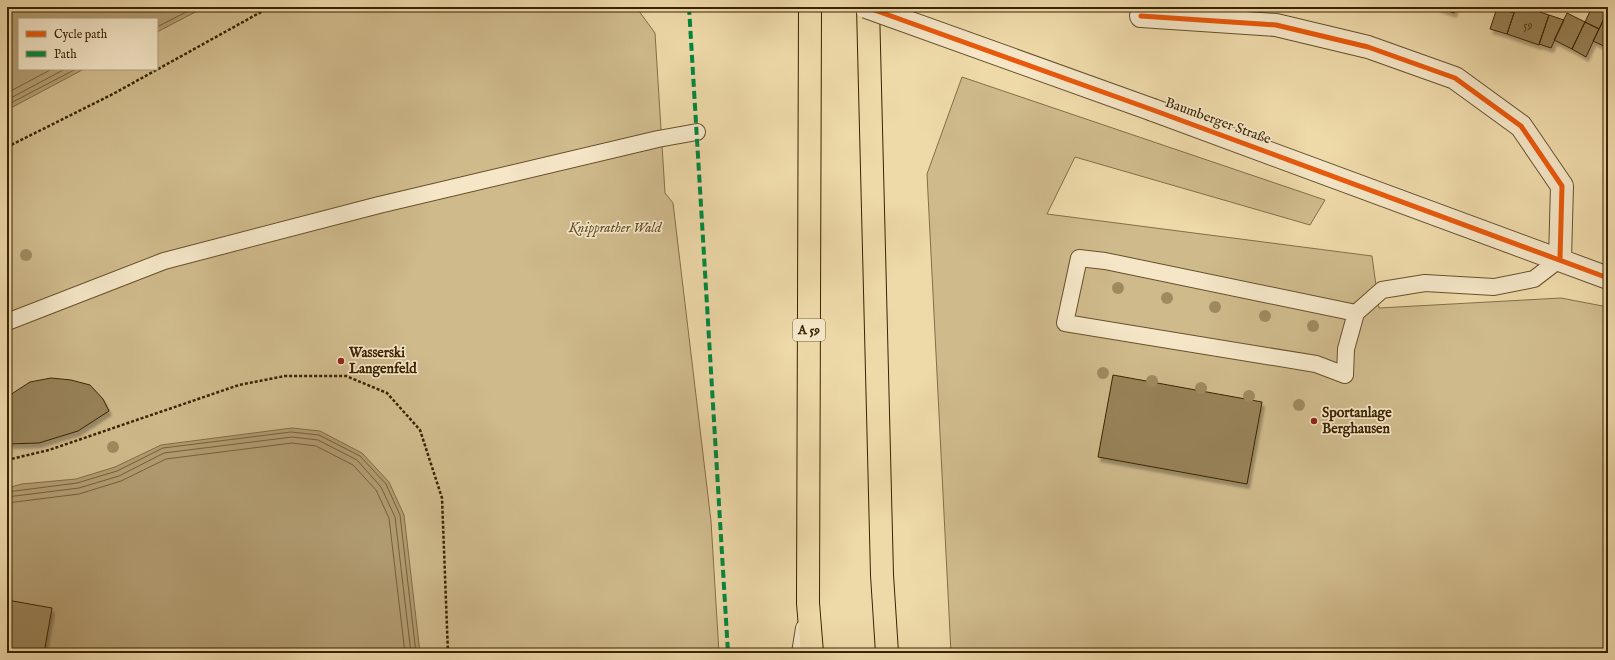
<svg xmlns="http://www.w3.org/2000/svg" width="1615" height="660" font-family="'IM FELL English',serif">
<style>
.green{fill:#cfba8c;stroke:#846e46;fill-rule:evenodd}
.water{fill:#b19b70;stroke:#816b44}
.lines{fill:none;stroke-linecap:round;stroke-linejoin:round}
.shore{stroke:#765f38;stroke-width:1}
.building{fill:#988258;stroke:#3a2301;filter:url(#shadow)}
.lane-casing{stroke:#67502b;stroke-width:18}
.street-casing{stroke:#67502b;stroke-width:24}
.highway-casing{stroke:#3a2301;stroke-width:24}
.path{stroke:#3a2301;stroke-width:2.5;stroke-dasharray:3 2;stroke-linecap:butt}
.lane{stroke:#f4e6c7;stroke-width:16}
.street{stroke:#f4e6c7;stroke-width:22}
.highway{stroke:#eed9a9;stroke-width:22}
.street-bridge-casing{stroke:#67502b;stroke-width:24;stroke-linecap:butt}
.street-bridge{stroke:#f4e6c7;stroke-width:22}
.quiet{stroke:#00873e;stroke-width:4;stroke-dasharray:8 4;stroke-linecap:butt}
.cycleway-casing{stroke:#f4e6c7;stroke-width:8}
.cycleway{stroke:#e8590c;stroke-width:5}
.tree{fill:#9f8a60}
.poi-dot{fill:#8f2418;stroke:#f4e6c7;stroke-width:1.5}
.labels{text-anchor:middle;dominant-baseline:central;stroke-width:3.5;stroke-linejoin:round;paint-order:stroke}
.number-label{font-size:12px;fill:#523b17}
.shield{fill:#f4e6c7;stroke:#725e3c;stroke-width:1}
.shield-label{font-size:13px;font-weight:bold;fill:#3a2301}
.street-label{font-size:14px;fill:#3a2301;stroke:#f4e6c7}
.park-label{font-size:14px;font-style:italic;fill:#5f4924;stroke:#f4e6c7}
.poi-label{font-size:14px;font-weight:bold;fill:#3a2301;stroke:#f4e6c7;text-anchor:start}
</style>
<defs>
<filter id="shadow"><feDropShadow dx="2.5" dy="4.5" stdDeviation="1" flood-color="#0004"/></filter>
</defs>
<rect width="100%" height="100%" fill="#eed9a9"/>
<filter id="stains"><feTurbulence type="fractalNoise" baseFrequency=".005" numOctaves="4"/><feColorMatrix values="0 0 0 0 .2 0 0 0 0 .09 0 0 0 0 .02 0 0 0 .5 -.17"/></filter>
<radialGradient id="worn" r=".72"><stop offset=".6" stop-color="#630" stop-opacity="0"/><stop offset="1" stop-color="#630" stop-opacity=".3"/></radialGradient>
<path class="green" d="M7,7H636L655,33L665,193L673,203L711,521L719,653H7ZM19,19H157V69H19Z
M962,77L1325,200L1310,225L1075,157L1047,214L1372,256L1379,308L1561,298L1608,307V653H951L927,174Z"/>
<path class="water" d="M7,7H205L157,32V19H19V69H84L7,110Z
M292,428L320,431L362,453L389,482L404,515L420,653H7V488L22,484L76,479L115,467L161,445Z"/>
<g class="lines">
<path class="shore" d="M157,27L196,7
M7,93L52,69
M7,100L65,69
M7,105L76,69
M7,492L77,483L117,471L163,448L291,432L319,435L360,456L386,484L400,515L416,653
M7,497L79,488L119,476L164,453L292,437L318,440L357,460L381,487L395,517L411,653
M7,503L79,494L121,481L166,459L292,443L316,446L353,465L376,490L389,518L405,653"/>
</g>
<path class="building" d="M1437,7H1456L1454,13Z
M1516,7H1525L1549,15L1539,45L1507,34Z
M1592,7H1601L1608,11L1599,29L1585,22Z
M1497,8L1514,13L1507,34L1490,29Z
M1608,11V48L1593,41Z
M1567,13L1585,22L1572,49L1554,40Z
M1549,15L1564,20L1551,48L1539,44Z
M1585,22L1599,29L1586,57L1572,49Z
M1113,375L1262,402L1247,484L1098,457Z
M51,378L71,380L90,385L103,399L109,411L78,431L39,443L7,444V399L13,393L30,382Z
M7,600L52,608L44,653L7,648Z"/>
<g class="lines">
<g class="lane-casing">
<path id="lane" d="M1356,313L1105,261L1079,258L1065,323L1316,364L1345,375L1346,349L1356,313L1382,290L1425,283L1494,287L1534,279L1560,259
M7,322L164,261L379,205L658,139L697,132
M800,653L804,628"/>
</g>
<g class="street-casing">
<path id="street" d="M1141,16L1276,25L1368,47L1455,78L1521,126L1562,186L1560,259
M1153,110L1608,278"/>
</g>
<g class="highway-casing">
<path id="highway" d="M810,7L808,603L812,653
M868,7L882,575L887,653"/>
</g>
<path class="path" d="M7,147L113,94L270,7
M7,460L49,450L239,385L285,376H346L387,393L420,430L442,498L448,653"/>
<use href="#lane" class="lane"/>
<use href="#street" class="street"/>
<use href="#highway" class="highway"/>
<g class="street-bridge-casing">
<path id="street-bridge" d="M866,7L1153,110"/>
</g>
<use href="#street-bridge" class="street-bridge"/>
<path class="quiet" d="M689,7L728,653"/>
<g class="cycleway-casing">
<path id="cycleway" d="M866,7L1153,110L1608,278
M1141,16L1276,25L1368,47L1455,78L1521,126L1562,186L1560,259"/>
</g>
<use href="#cycleway" class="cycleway"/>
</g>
<g class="tree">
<circle cx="26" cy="255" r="6"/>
<circle cx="1118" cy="288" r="6"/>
<circle cx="1167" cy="298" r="6"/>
<circle cx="1215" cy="307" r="6"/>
<circle cx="1265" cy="316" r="6"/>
<circle cx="1313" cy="326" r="6"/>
<circle cx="1103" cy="373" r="6"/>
<circle cx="1152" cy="381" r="6"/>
<circle cx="1201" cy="388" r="6"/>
<circle cx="1249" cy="396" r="6"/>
<circle cx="1299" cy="405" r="6"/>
<circle cx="113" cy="447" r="6"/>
</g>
<g class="poi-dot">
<circle cx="341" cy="361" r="4"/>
<circle cx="1314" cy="421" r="4"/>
</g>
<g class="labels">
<g class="number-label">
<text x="1528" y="25">59</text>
</g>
<rect class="shield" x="793" y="319" width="32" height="22" rx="3"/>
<g class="shield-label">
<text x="809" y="330">A 59</text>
</g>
<g class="street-label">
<text transform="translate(1218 121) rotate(20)">Baumberger Straße</text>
</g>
<g class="park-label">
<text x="615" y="228">Knipprather Wald</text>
</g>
<g class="poi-label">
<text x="349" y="353">Wasserski<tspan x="349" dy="16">Langenfeld</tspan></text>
<text x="1322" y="413">Sportanlage<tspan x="1322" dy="16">Berghausen</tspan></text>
</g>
</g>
<rect width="1615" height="660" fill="none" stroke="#eed9a9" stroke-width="24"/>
<rect x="8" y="8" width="1599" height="644" fill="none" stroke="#3a2301" stroke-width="2"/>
<rect x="12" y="12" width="1591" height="636" fill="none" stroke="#3a2301"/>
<rect x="18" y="18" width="140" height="52" fill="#f4e6c7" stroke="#aa9878"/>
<rect x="26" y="31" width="20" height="6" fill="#e8590c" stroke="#aa9878"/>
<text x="54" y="38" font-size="12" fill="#3a2301">Cycle path</text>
<rect x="26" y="51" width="20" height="6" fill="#00873e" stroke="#aa9878"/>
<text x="54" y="58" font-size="12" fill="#3a2301">Path</text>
<rect width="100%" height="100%" filter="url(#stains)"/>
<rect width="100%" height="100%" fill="url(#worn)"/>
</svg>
